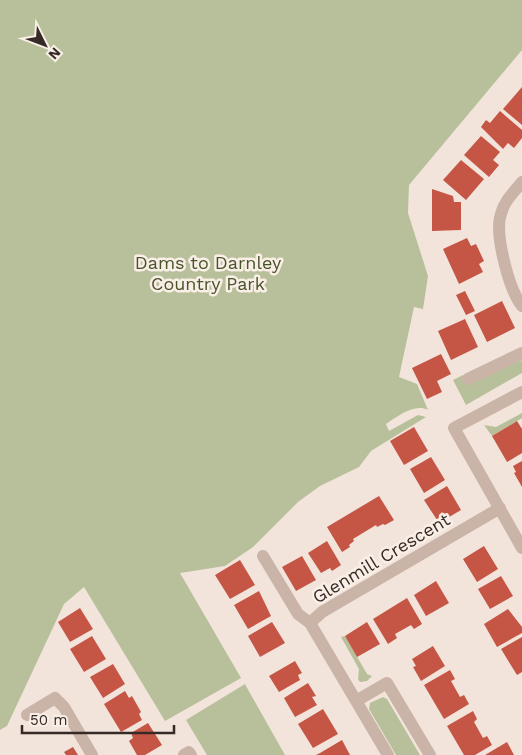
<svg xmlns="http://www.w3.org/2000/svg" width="522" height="755" font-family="'Work Sans',sans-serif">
<rect width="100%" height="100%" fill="#f2e4db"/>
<path fill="#b8c09b" d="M0 0H522V50L409 185 408 213 428 276 423 309 414 307 399 377 417 384 428 410C414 403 397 417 386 424L389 431 418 415 426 417 371 451 359 467 320 486 298 502 253 547 225 566 180 573 241 678 165 721 84 587 64 604 7 726 0 730Z
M522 360V373L466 405 453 380 463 375 464 383Z
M522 413V418L492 436 484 425 496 427Z
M440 522 443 526 414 543 410 535 415 537Z
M345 636 367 674 372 676 367 681 360 682 358 679 359 669 341 637Z
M245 684 246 686 285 755H207L186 720Z
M383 697 387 699 420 755H396L369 709 370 703Z"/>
<path fill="#c55545" d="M522 87V125L503 109Z
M500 111 522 130V138L514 148 508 143 503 149 481 127 486 120 490 123Z
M481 136 500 152 493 160 499 165 489 177 464 155Z
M461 160 484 179 466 200 443 180Z
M432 189 453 196 454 202H461V230L432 231Z
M467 238 471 246 476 244 484 261 479 264 483 272 459 284 443 249Z
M465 291 475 311 466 315 456 295Z
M502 301 515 328 487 342 474 315Z
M465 319 478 347 451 360 438 331Z
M441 354 451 374 437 381 442 392 427 399 412 368Z
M517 421 522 429V453L507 462 492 436Z
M414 427 428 451 404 465 390 441Z
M431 457 445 480 424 493 410 469Z
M522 461V487L514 473 516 472 513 466Z
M447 486 461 510 439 523 424 500Z
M379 496 394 520 385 525 383 524 377 527 376 525 353 539 354 541 349 545 350 547 342 552 327 527Z
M327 541 341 565 332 571 330 568 321 573 308 553Z
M484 546 498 569 477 582 463 559Z
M302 556 316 580 296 591 282 567Z
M240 560 255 585 230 599 215 575Z
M501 576 513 596 490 609 478 589Z
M436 581 449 603 426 616 414 595Z
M259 591 271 616 248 629 234 605Z
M407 598 422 624 414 629 411 625 395 634 397 638 388 644 373 619Z
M80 608 93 629 70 642 58 622Z
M508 609 522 627V633L497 647 484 624Z
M272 622 285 643 260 657 248 636Z
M367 622 380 644 357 657 345 636Z
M92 636 106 659 84 672 70 649Z
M522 637V672L517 675 501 649Z
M433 646 445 666 421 681 413 667 416 666 412 659Z
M295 661 302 673 298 675 300 680 279 692 269 676Z
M113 664 125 684 103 698 90 677Z
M450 670 455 679 451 681 460 697 464 695 469 704 444 719 424 685Z
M308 683 316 696 312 697 317 705 295 717 284 698Z
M125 691 129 698 132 696 141 712 139 714 142 720 121 732 104 704Z
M323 709 338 734 313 748 298 724Z
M473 711 477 719 474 722 483 738 487 736 492 745 475 755H464L447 726Z
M148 723 162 745 145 755H137L129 741 133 738 131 733Z
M342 740 350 755H316L320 753Z
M507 742 514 755H485Z
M73 747 78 755H66L64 752Z"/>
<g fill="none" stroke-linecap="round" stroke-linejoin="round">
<path stroke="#cab3a7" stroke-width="12" d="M522 182C514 192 504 201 501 214 494 233 509 290 522 306
M468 379 522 353
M522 392 454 428 522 548
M263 556 298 614 310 623
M356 701 387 683 430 755
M27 715 55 698 64 707 92 755
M184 755 189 752 191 755
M388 755 310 623 322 612 500 508"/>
</g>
<g text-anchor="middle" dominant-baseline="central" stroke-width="5" stroke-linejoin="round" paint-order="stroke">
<g font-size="18" fill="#4a542b" stroke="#f9efe7">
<text x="208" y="262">Dams to Darnley<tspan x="208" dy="21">Country Park</tspan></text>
</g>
<g font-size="18" fill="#362a27" stroke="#f9efe7">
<text transform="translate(381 558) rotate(-31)">Glenmill Crescent</text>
</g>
</g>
<g transform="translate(45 45) rotate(132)" stroke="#f9efe7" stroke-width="4" paint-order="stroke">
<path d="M0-4L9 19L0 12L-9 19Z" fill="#362a27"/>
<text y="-8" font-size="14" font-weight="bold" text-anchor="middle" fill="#362a27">N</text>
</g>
<path d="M22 725v8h152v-8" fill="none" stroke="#362a27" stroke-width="2.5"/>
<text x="30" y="725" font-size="15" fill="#362a27" stroke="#f9efe7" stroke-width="4" paint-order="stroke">50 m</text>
</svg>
